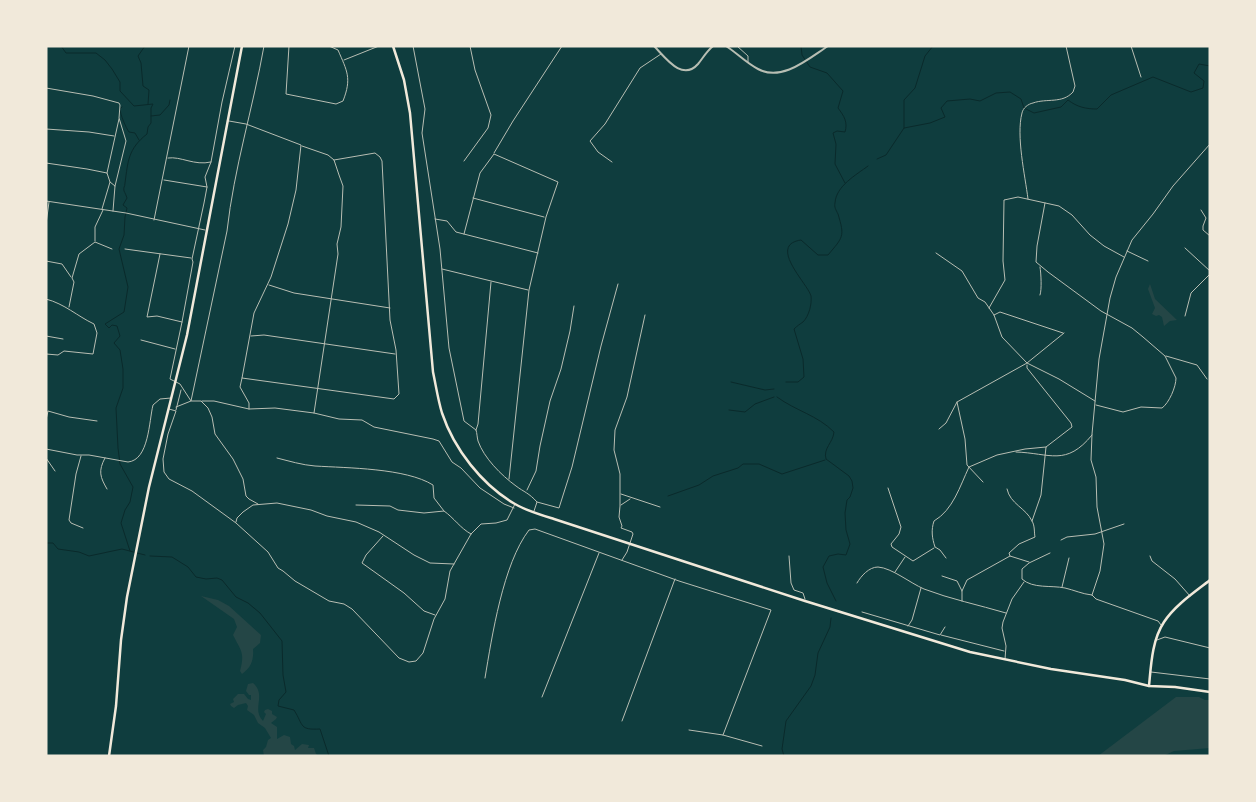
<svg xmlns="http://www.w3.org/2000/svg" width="1256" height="802" font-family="Quicksand,sans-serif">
<rect width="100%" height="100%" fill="#0f3d3e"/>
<path fill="#244646" d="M1150 284 1155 299 1177 320 1170 321 1164 326 1162 317 1159 315 1156 316 1152 314 1155 308 1148 289Z
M201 596 218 600 229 606 261 635 260 643 253 649C254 660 251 668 242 674L240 671C245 652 241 651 233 635L237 627 234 619Z
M253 683C267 695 251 709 263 721L266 714 264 712 265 710 268 709 272 711V714L277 717 276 719 271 723 277 727V739L284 735 290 737 291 744 294 746 295 750 302 744 309 745 308 748H314L316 754 319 756H264L263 750 266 747 268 740 271 738 265 728 258 723 254 715 247 710 248 706 246 703 238 705 234 708 231 706 230 704 234 702 233 699 238 694H244L248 699 251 700V695H249L246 691 248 684Z
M1176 697H1199L1205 700H1210V748L1174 751 1163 756H1098Z"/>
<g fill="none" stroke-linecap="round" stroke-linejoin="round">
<path stroke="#0a2a2b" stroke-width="1" d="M61 46 66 53H96L105 60 112 69 120 82V91L134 106 153 104 151 108V123L148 127 147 134C128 149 128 161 125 183 125 187 123 187 124 191 125 193 126 195 127 198L123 205 127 208 125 217 124 235 119 249 128 287 124 312 105 324 109 328 112 325 117 326 120 336 114 343 120 350 123 369V388L116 408 118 448 120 464 133 487 130 502 125 510 121 523 130 551
M145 46 138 56 141 63 143 86 149 90 148 104
M801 46 802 55 810 67 827 73 843 91 838 108C844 116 848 122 845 132L837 131 833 133 836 144 835 164 845 183
M122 107 120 109C120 114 126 128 129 132L135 133 139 140
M151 116 160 115 169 105 170 100
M904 128V100L915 88 925 56 933 46
M877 159 886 155 904 128 930 123 945 117 941 108 947 101 970 99 980 101 996 93 1010 92 1021 99 1024 108 1034 113 1061 107 1068 100C1077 107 1086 109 1097 109L1111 95 1153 77 1191 92 1203 88 1204 81 1194 73 1199 64 1210 66
M731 382 765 390 774 389
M786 382H798L804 377 803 359 794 329C797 326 800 324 803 322 809 316 812 304 811 296 808 284 767 245 801 240L818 255H828C843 237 845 237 838 214 836 210 834 207 835 203 836 186 856 175 868 166
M777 397C796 411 817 415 834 432 833 443 823 448 826 459L849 476 852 481 853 488 850 497 847 500 845 513 846 530 850 544 846 555 838 554 829 556 823 567 827 583 836 601
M729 410 745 412 755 404 774 397
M668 496 699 485 713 476 738 468 743 464H759L782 474 825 460
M46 543H53L58 549 79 552 89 556 122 549 145 555
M150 556 172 557 188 567 196 577 206 579 217 578 222 580 236 597 248 603 260 613 282 641 283 675 286 692 279 700 278 706 294 710C304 726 299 730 320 729L329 756
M784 756 782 749 786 721 811 686 815 675 818 653 830 627 831 618"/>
<path stroke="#b8beb3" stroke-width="1" d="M235 46 222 102 211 162 205 177 207 187 204 203 192 259 193 262 182 322 170 379 180 384 191 401H201L208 408 212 417 215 434 233 459 243 479 246 496 249 499 258 504
M289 46 286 94 336 104 343 101C352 78 347 71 338 50L329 46
M413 46 425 109 422 133 440 249 449 348 464 421 476 430C477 433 477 437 478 441 484 458 501 475 516 486 524 492 529 493 537 502L534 511
M737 46 748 56V62
M1131 46 1141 77
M344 60 379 46
M46 88 93 96 119 103 120 105 119 118 126 141 115 186
M229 121 246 124 301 145 296 190 288 224 271 277 254 313 242 378 394 399 399 394 396 350 390 320 382 161 380 157 375 153 334 160
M46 129 89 132 114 136
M302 146 328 155 334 160 339 175 343 186 341 227 337 244 338 254 314 413
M494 153 513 121 562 46
M168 158C181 156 194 166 211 162
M464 161 488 128 491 115 475 70 470 46
M612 162 598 152 590 141 605 124 640 68 661 54
M46 163 87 169 107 173 110 182 102 209
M107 173 119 119
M164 180 207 187
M110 182 115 186 113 211
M473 198 544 217
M1028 199C1025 175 1016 136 1022 113 1023 108 1028 104 1033 103 1047 98 1062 104 1073 92L1075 86 1066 46
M46 201 126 213 205 230
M1045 203 1037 246 1036 262 1048 272 1101 311 1132 328 1143 337 1165 356 1176 378C1176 387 1169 403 1162 408L1141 407 1123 412 1096 405
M1201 210 1206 218 1203 226V230L1210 236
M435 219 447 221 456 232 538 253
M154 220 189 46
M46 224 49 202
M464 234 480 173 494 154 558 182 546 217 529 290 509 479
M95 241V227L103 210
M1185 248 1210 271
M125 249 191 258
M1127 251 1148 261
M936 253 962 271 978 298 985 302 994 315 1002 337 1027 363 1059 379 1095 401
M160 254 147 317 157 316 182 322
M46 261 62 264 71 277
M442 269 528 290
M269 285 294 293 390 308
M1040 295C1042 290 1041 273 1040 267
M46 299C65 304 77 316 94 324L97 333 93 354 64 351 58 355 46 354
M69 307 74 282 72 278 79 254 95 242 112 249
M989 308 1005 280 1003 261 1004 200 1018 197 1059 206 1072 215 1090 235 1104 246 1124 257
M994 315 1000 312 1063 333
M1185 316 1191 293 1210 274
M46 336 63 339
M251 336 264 335 395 354
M141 340 175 349
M1166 356 1197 365 1207 379
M1027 365V368L1071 423 1072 427 1046 447 1041 495 1032 521
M242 378 240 387 249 403V409
M202 401H214L249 409 275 408 314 413 339 419 362 420 374 427 433 439 439 441 452 462 461 468 480 488 504 504 514 508
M957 402 965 439 967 465 983 482
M176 407 191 401 227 231C234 168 253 108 264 46
M169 409 176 411 168 434 163 459 164 472 169 479 192 491 236 523 268 552 278 568 283 571 295 581 329 601 344 604 352 609 399 658 409 662 416 661 423 653 434 619 445 599 450 571 471 534 481 524 496 523 507 520 515 504
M176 410 181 390
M46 420 48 411 69 417 97 421
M939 429 946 423 957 402 1027 363 1064 333
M476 430 478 424 491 282
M46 449 77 455H89L128 462C149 460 149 421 153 405L160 399 171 398
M1016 452C1050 453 1066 467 1092 435
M81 456 76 474 69 520 71 523 83 528
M46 458 55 471
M105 458C98 471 100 477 107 489
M277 458C289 461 302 465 315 466 347 468 406 468 433 485L434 498 444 511
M888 488 901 527 899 534 891 544 892 547 913 561 934 548
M1007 489C1010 504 1026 508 1032 521 1035 526 1034 532 1035 537L1019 544 1009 553 1010 556
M527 490 536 471 540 446 550 401 561 369 570 331 574 306
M621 494 660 507
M537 502 559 508 572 467 601 346 618 284
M356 505 390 506 398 510 424 513 444 511C454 518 460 528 471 534
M621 505 630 499
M236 522 237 518 243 512 253 505 277 503 311 510 327 516 356 522 379 532 414 555 430 563 454 564
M383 536 366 555 362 563 404 593 424 611 435 615
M1061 540 1067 537 1095 534 1124 524
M1050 553 1029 563 1022 569V579C1033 589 1051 585 1065 588 1074 590 1082 594 1092 595L1096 599 1158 621 1161 625
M789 556 791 583 794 590 803 593 805 599
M1150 556 1152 561 1175 579 1190 596
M946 558 940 550 935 547C932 538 931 530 934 521 953 510 960 486 969 467L997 455 1025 449 1046 447
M622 560 627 552 633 534 632 532 621 528 622 526 619 517 620 506V474L614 450 615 430 627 397 645 315
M895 572 905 557
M942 576 957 581 962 591V601
M857 583C861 576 869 567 878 567 892 568 910 583 924 589 950 599 979 605 1006 613
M1062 587 1069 558
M962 591 967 580 1010 556 1029 562
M1092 595 1100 571 1104 544 1097 507 1096 477 1091 460 1092 434 1099 359 1110 298 1116 277 1132 240 1153 214 1173 186 1210 144
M862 612 940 635 945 627
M908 626 912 620 921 588
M941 635 1004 651
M1157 640 1165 637 1210 648
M1005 659 1006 646 1002 628 1003 622 1012 599 1024 582
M1151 672 1210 679
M485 678C492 636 503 564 529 530L535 529 679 581 771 610 723 735
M542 697 599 553
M622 721 675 579
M689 730 723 735 762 746"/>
<path stroke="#b8beb3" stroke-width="2" d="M654 46C665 57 682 82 698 64 703 58 706 52 713 46
M726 46C737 53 746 63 758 69 782 82 808 59 828 46"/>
<path stroke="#f1e9da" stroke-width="2.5" d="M1149 686C1151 665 1152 640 1164 622 1175 605 1195 592 1210 580
M109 756 116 706 121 640 127 597 149 487 187 335 242 46"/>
<path stroke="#f1e9da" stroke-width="2.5" d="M393 46 404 80 410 113 433 372C436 386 438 400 442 413 454 449 482 485 515 504 527 511 541 515 554 519L805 601 970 652 1051 669 1125 680 1149 686 1175 687 1210 692"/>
</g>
<rect width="1256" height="802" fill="none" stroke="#f1e9da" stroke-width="95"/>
</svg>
